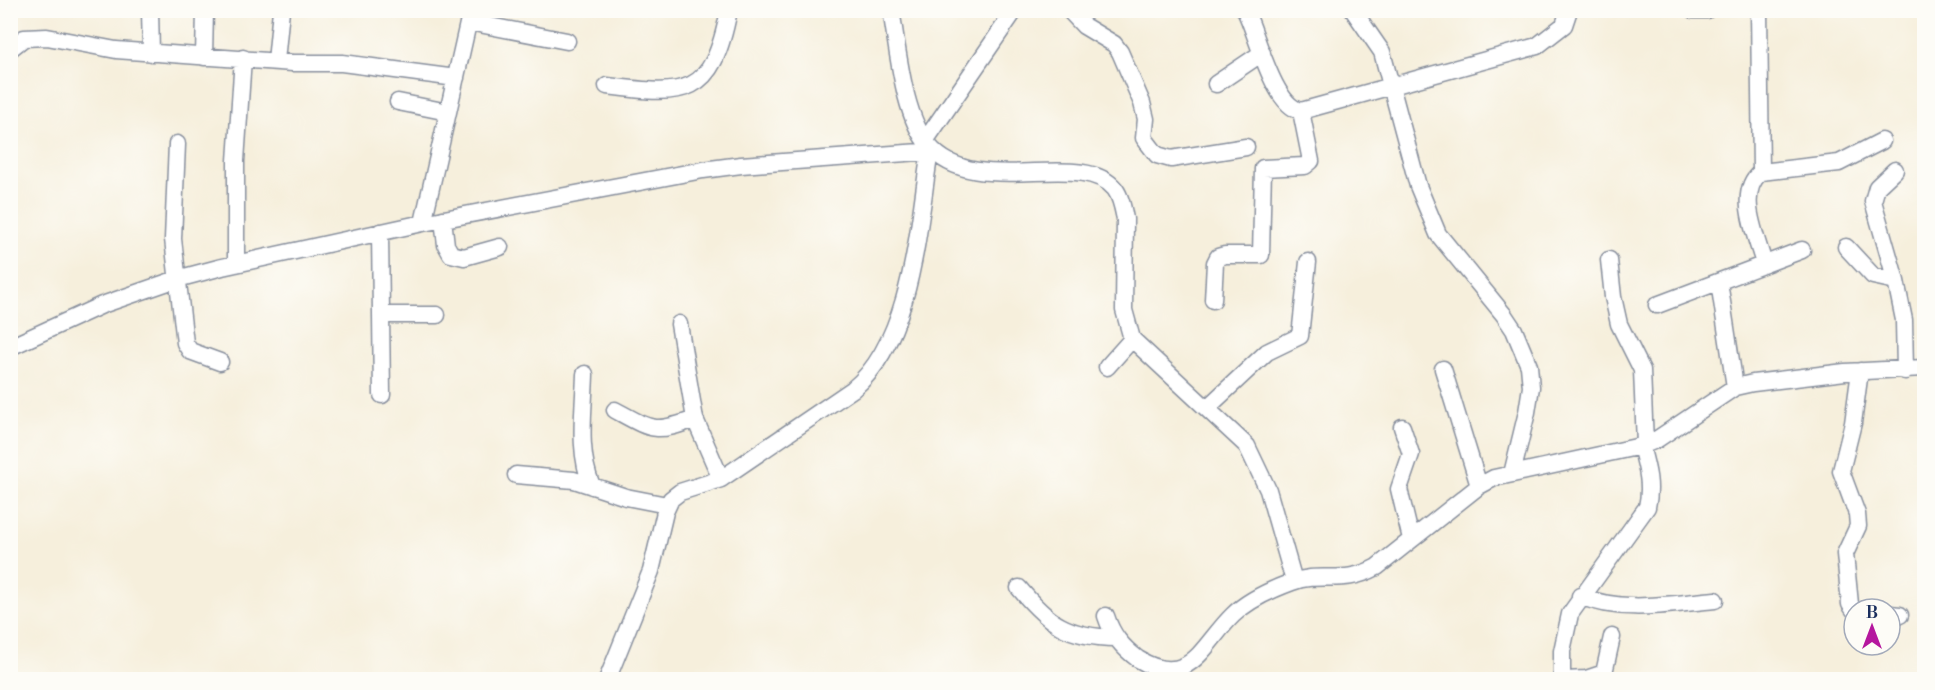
<svg xmlns="http://www.w3.org/2000/svg" width="1935" height="690" font-family="'Libre Bodoni',serif">
<rect width="100%" height="100%" fill="#fdfcf7"/>
<filter id="ink" filterUnits="userSpaceOnUse"><feTurbulence type="fractalNoise" baseFrequency=".0167" numOctaves="2"/><feDisplacementMap in="SourceGraphic" scale="12" xChannelSelector="R" yChannelSelector="G"/><feConvolveMatrix kernelMatrix="1 2 1 2 8 2 1 2 1" color-interpolation-filters="sRGB"/></filter>
<filter id="wash" filterUnits="userSpaceOnUse"><feTurbulence type="fractalNoise" baseFrequency=".008" numOctaves="4" result="noise"/><feDisplacementMap in="SourceGraphic" scale="24" xChannelSelector="R" yChannelSelector="G"/><feGaussianBlur stdDeviation="1.35" result="paint"/><feColorMatrix in="noise" values="0 0 0 0 0 0 0 0 0 0 0 0 0 0 0 0 0 1.4 0 .05"/><feComposite in="paint" operator="in"/></filter>
<g filter="url(#wash)">
<rect width="100%" height="100%" fill="#f6efdc"/>
</g>
<g filter="url(#ink)">
<g fill="none" stroke-linecap="round" stroke-linejoin="round">
<defs>
<path id="minor" d="M150 10 151 53
M891 10C898 49 903 116 929 146 975 201 1081 147 1115 189 1121 197 1123 209 1125 219L1124 310 1132 339 1247 446 1268 490 1294 581
M1069 10 1084 26 1114 44 1120 52 1142 103 1146 119 1144 138 1157 155 1171 159 1246 147
M1245 10C1257 33 1273 106 1301 111L1537 46 1564 25 1569 10
M1353 10 1382 52 1418 186 1438 234 1504 315 1514 330 1529 366 1531 387 1527 412 1512 474
M1693 10H1707
M1759 10 1761 172
M469 22 567 41
M10 49 24 38 47 37 116 50 293 63H342L456 78
M204 57 205 10
M276 61 281 10
M1216 84 1262 53
M607 86C686 96 712 98 729 10
M398 102 448 112
M925 141 1015 10
M177 144 173 239 185 343 190 351 220 362
M1895 170 1877 187 1873 201 1896 281 1904 320 1905 371
M443 219 446 245 451 254 464 257 500 247
M423 223 471 10
M380 232 382 395
M1846 247 1873 276 1896 281
M1609 260 1613 297 1619 324 1642 370 1645 444
M236 264V161L243 58
M1764 264C1757 237 1735 193 1761 172L1839 163 1882 141
M1719 282 1735 387
M1213 300 1215 263 1218 257 1225 255H1261L1263 168 1305 166 1311 161 1301 111
M1657 305 1802 250
M381 315H437
M679 324 695 419 721 479
M10 347 102 305 177 279 222 267 423 223 703 170 741 165 934 151
M1107 367 1132 339
M1443 369 1479 486
M585 374C584 411 577 451 592 486
M1207 408 1267 352 1300 336 1308 262
M615 410C652 430 654 434 695 419
M1402 427 1411 454 1399 489 1411 539
M516 475 574 480 626 497 667 505
M1019 588C1049 624 1067 637 1116 638
M1580 596C1624 614 1669 604 1715 600
M1854 610 1850 604 1845 554 1858 526 1857 514 1841 471 1853 423 1860 371
M1890 614 1900 615
M1106 616C1112 635 1122 647 1138 659 1190 690 1202 645 1233 615 1247 601 1273 589 1292 582 1322 571 1342 586 1377 567L1479 486 1494 478 1641 446 1656 440 1735 387 1753 383 1845 372 1924 368
M607 680 651 571 665 512 671 499 680 492 721 479 853 389C913 339 918 224 930 151
M1562 680V651L1570 614 1647 507C1652 485 1647 468 1641 446
M1565 680 1586 679 1604 673 1612 637"/>
</defs>
<use href="#minor" stroke="#888f9d" stroke-width="19"/>
<use href="#minor" stroke="#fff" stroke-width="16"/>
</g>
</g>
<rect width="1935" height="690" fill="none" stroke="#fdfcf7" stroke-width="36"/>
<g transform="translate(1872 627)"><circle r="28" fill="#fdfcf7" stroke="#a3aaba" stroke-width="1.5"/>
<path d="M0-4.5L10 22L0 15L-10 22Z" fill="#b5179e"/>
<text y="-9" font-size="16" font-weight="bold" text-anchor="middle" fill="#1b2f5e">B</text>
</g>
</svg>
